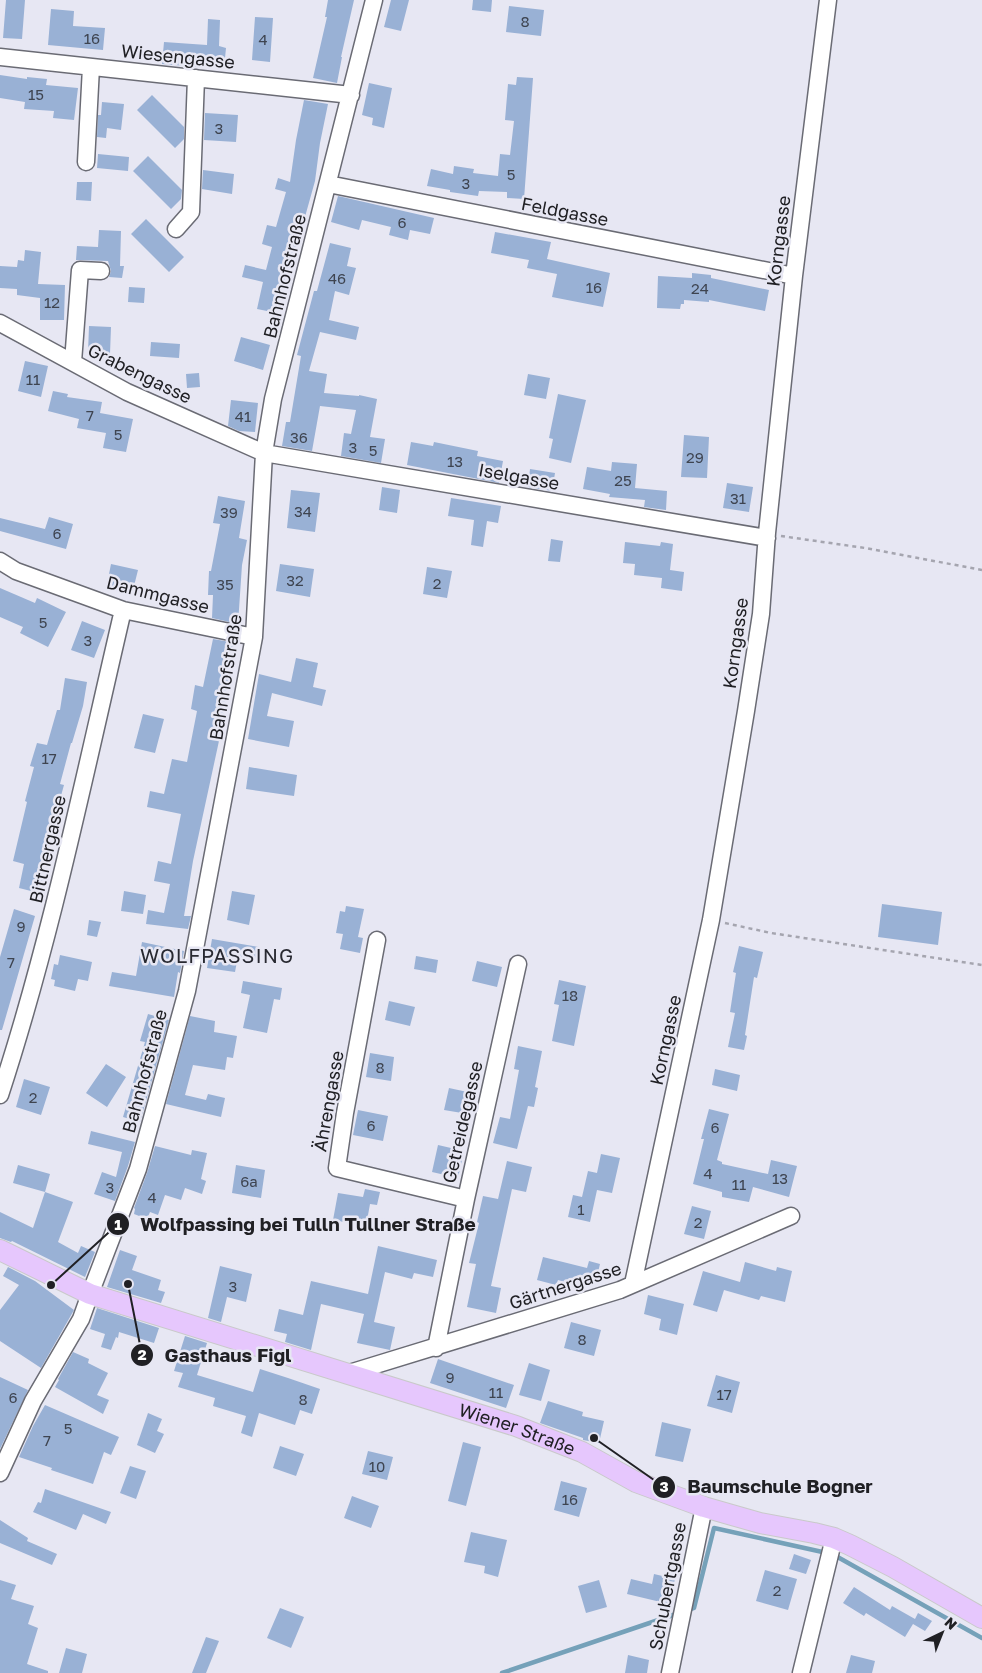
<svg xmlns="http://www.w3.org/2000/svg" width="982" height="1673" font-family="'Golos Text',sans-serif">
<rect width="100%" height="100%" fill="#e7e7f3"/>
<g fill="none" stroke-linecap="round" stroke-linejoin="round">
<path stroke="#75a1b9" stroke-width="4.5" d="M834 1555 982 1638
M686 1611 694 1608 714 1528 827 1553
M502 1673 679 1613"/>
</g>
<path fill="#99b1d5" d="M6 0H25L22 39 3 38Z
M328 0H354L341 57H342L337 83 313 78 327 17H325Z
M391 0H409L401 31 384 27Z
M473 0H492L491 12 472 10Z
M509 6 544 10 541 36 506 32Z
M51 9 74 11 73 26 105 28 103 50 48 45Z
M255 17 273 18 270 62 252 60Z
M208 19 220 20 219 46 226 48 224 68 199 65V67L162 64 164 42 207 45Z
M0 75 27 79V77L47 79 46 85 78 88 74 120 53 118 54 111 24 109 25 102 0 98Z
M517 77 533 78 524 199 507 198V192L479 191 478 196 450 192V190L427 186 431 169 453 174 454 166 474 169 473 173 498 176 500 154 510 155 514 121 505 120 508 84 516 85Z
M369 83 392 88 384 128 372 125 373 118 362 115Z
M152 95 184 127V139L175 148 137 110Z
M304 100 328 104 320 143 315 181 291 267 288 266 277 313 257 309 263 282 242 277 245 265 266 270 272 247 262 244 267 225 276 227 286 192 275 189 278 178 290 182 296 140Z
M102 102 124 104 121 130 107 128 106 138 97 137 98 115H101Z
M205 113 238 115 236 142 204 140Z
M98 154 129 157 128 171 97 168Z
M148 156 182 190 181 199 171 209 133 171Z
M203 170 234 174 232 194 202 189Z
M77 182H92L91 201 76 200Z
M338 196 434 218 430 234 410 230 408 240 389 235 391 227 362 220 359 230 331 222Z
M146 219 184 257 169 272 131 234Z
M99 230 121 231 120 266H124L122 278 109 277 111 271 108 261 76 260 77 246 98 247Z
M495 232 551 242 547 259 610 273 603 307 552 297 557 274 527 268 529 260 491 253Z
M330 243 351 248 347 266 356 268 349 295 335 291 329 320 359 327 356 340 320 332 309 371 327 374 324 393 359 396V395L377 399 370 437 385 439 381 463 341 456 344 433 351 434 356 410 320 406 312 451 282 446 286 422H290L301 356 297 355 314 291H317Z
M25 250 41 252 38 284 65 285 64 320H40V298L17 295V289L0 288V266L17 267 18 260 24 261Z
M692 273 711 275V278L769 290 765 311 709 300V302L684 300V304H681L680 309 657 308 658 276 692 278Z
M129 287 145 288 144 303 128 302Z
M89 326 111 327 110 354 88 353Z
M241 337 270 345 263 370 234 361Z
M151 342 180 344 179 358 150 356Z
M25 361 48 366 41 397 18 391Z
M199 373 200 387 187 388 186 374Z
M528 374 550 378 546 399 524 395Z
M53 391 68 394 67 397 102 402 100 413 133 419 126 452 103 448 106 433 77 428 79 419 48 411Z
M558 394 586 400 571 463 549 458 553 439 549 438Z
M231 400 258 403 255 432 239 431 228 426Z
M684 435 709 437 707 478 681 477Z
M411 442 433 446 434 442 478 451 477 456 503 461 499 483 407 465Z
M612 462 637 464 635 488 667 491 666 510 644 507 645 500 609 497 610 494 583 489 587 467 611 471Z
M530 469 555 473 552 491 528 487Z
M727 483 753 487 749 512 723 508Z
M382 487 400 490 397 513 379 510Z
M291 490 320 493 315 532 287 528Z
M218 496 245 501 239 538 247 540 242 565 238 624 212 618 213 595H208L209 571H211L220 524 213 523Z
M451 498 501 506 498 523 487 521 483 547 471 545 474 520 448 516Z
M49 517 73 524 66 549 0 531V518L45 529Z
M551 539 563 541 560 562 548 561Z
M625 542 660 546 661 542 673 544 670 570 684 572 682 591 661 588 662 578 634 575 635 564 623 563Z
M111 564 138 570 132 594 106 589Z
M280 564 314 569 310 597 276 591Z
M427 567 452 571 447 598 423 594Z
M0 588 35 603 37 598 66 612 48 647 20 633 23 627 0 617Z
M82 621 105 630 94 658 71 650Z
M213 639 236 643 226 691 227 692 222 727 193 861 184 916H191L188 929 146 924 148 910 164 913 170 884 154 881 158 861 171 864 181 814 147 807 150 791 164 794 172 759 187 762 197 711 191 709 195 685 203 687Z
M296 658 318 663 313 687 326 690 322 706 272 693 267 716 294 721 289 747 248 739 259 674 291 682Z
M65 678 87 682 83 706 72 743H71L60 784 64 785 46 849 50 850 39 893 19 888 24 864 13 861 27 802 25 801 34 767 30 766 37 743 47 745 57 710H60Z
M143 714 164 719 155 753 134 748Z
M249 767 297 775 294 796 246 789Z
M124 891 146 895 143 914 121 911Z
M232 891 255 895 249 925 227 920Z
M882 904 942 912 938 945 878 937Z
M346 906 364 909 358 937 363 938 360 953 340 949 343 934 336 933 340 911 345 912Z
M14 909 35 916 2 1030H0V957Z
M89 920 101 922 97 937 87 935Z
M212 939 259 947 256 959 238 956 235 972 207 968Z
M142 942 184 951 180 973 178 972 174 997 109 986 112 972 136 976Z
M739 946 763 952 757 978 754 977 745 1035 747 1036 744 1050 728 1047 735 1013 730 1012 736 973 733 972Z
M60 955 92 962 88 981 78 979 75 991 54 986 55 980 51 979 54 964 58 965Z
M416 956 438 960 436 973 414 969Z
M477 961 502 967 497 987 472 981Z
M559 980 586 986 574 1046 552 1041 559 1005 554 1004Z
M243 981 282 988 280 1000 274 999 267 1033 243 1028 250 995 241 993Z
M389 1001 415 1007 410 1026 385 1020Z
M148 1014 169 1020 140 1122 123 1117 145 1042 140 1041Z
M190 1016 215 1021 214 1032 237 1036 233 1058 227 1057 225 1070 193 1065 185 1095 206 1100 208 1094 225 1098 221 1117 166 1104Z
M518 1046 542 1051 535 1087 538 1088 534 1107 528 1106 517 1149 493 1143 500 1117 510 1119 519 1070 514 1069Z
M370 1053 394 1057 391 1081 366 1077Z
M106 1064 126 1077 107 1107 86 1093Z
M715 1069 740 1075 737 1091 712 1085Z
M24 1079 50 1087 41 1115 16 1107Z
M449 1088 472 1093 468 1114 444 1110Z
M709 1109 729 1114 717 1160 722 1162V1164L768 1174 771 1160 797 1166 789 1197 753 1187 749 1202 722 1197V1192L693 1184 704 1139H701Z
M358 1110 388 1116 383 1141 353 1135Z
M91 1131 135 1142 128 1166 115 1201 94 1194 102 1172 116 1177 122 1152 88 1144Z
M438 1145 464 1151 458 1178 432 1172Z
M155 1146 191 1155 192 1150 207 1153 201 1179 206 1181 202 1194 185 1188 181 1200 165 1195 158 1215 150 1212 147 1219 134 1214 135 1209 134 1208 147 1173Z
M601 1154 620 1158 612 1193 597 1190 590 1222 568 1217 573 1195 582 1197 588 1171 597 1173Z
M507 1161 532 1167 526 1192 512 1189 491 1286 501 1288 496 1313 467 1307 476 1264 469 1263 479 1223 477 1222 483 1196 498 1199Z
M18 1165 50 1174 45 1192 13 1183Z
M236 1165 265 1170 261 1198 232 1193Z
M365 1189 380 1192 377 1205 370 1204 366 1226 333 1220 338 1193 363 1197Z
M45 1192 73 1202 58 1242 78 1253 81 1246 95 1252 85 1277 12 1241 11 1242 0 1238V1212L33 1228Z
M692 1206 711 1211 704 1239 684 1234Z
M378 1246 437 1260 433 1277 414 1273 412 1279 385 1272 374 1322 395 1327 390 1350 357 1343 364 1314 321 1304 311 1350 285 1342 287 1334 274 1331 279 1309 303 1315 311 1281 368 1294Z
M120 1250 137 1256 132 1270 161 1280 158 1290 165 1292 161 1303 107 1287Z
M543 1257 587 1268 589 1261 600 1264 595 1285 569 1278 568 1283 558 1280 556 1285 537 1280Z
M745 1262 776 1271 777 1267 792 1271 785 1302 761 1296 759 1300 724 1290 717 1312 693 1305 703 1271 740 1282Z
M220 1266 252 1274 246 1302 227 1297 221 1322 208 1318Z
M8 1267 35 1281 74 1310 41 1368 0 1341V1310L19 1285 3 1276Z
M648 1295 684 1304 677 1335 659 1330 661 1319 644 1314Z
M97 1308 159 1328 154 1343 119 1332 118 1338 116 1337 111 1350 101 1347 105 1334 90 1329Z
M571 1322 601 1330 594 1356 564 1348Z
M185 1336 207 1343 197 1375 253 1392 260 1369 288 1378 320 1389 312 1414 300 1410 295 1425 259 1413 252 1437 241 1433 246 1416 213 1406 215 1398 178 1387 183 1373 174 1371Z
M73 1352 89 1359 88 1363 108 1373 97 1395 109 1400 103 1414 55 1387 59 1380 58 1379Z
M438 1359 514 1385 506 1408 430 1383Z
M529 1363 550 1370 541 1401 519 1395Z
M716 1375 740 1382 732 1413 707 1406Z
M0 1377 28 1390 0 1449Z
M548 1401 583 1412 582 1416 604 1421 599 1443 583 1440V1438L540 1423Z
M45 1405 119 1437 111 1455 104 1452 93 1484 51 1470 52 1468 19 1457 33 1426Z
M148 1413 162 1419 157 1431 164 1434 155 1453 137 1445Z
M662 1422 691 1429 683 1462 655 1456Z
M463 1442 481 1447 466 1506 448 1501Z
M280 1446 304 1454 296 1476 273 1468Z
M368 1451 393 1457 387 1480 362 1474Z
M130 1466 146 1471 136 1499 120 1493Z
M561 1481 587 1488 579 1517 554 1510Z
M45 1489 111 1512 106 1524 83 1514 76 1530 33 1512 38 1502 41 1503Z
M352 1496 379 1506 371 1528 344 1518Z
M0 1520 28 1538 27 1541 57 1554 52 1565 0 1543Z
M471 1532 507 1540 498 1577 484 1573 485 1566 464 1562Z
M794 1554 811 1560 806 1574 789 1569Z
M765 1570 797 1579 788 1610 756 1601Z
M654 1574 675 1579 669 1604 627 1594 631 1579 652 1584Z
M0 1580 16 1585 11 1599 34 1606 28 1624 38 1628 27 1664 48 1671V1673H0Z
M599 1580 607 1607 586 1613 578 1586Z
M854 1587 890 1610 892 1606 915 1619 918 1613 932 1621 925 1631 913 1624 905 1637 866 1613 864 1616 843 1603Z
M280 1608 304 1617 291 1648 267 1638Z
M206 1637 219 1641 206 1673H192Z
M66 1648 87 1654 82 1673H59Z
M628 1655 649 1660 647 1673H625Z
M851 1655 875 1661 872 1673H846Z"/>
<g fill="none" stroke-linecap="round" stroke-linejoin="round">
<defs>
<path id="minor" d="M0 57 351 95
M86 162 91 67
M328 184 794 276
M176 229 191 212 196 78
M0 323 127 392 264 453 767 538
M73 362 80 270 101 271
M0 561 16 571 123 610 254 637
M377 940 345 1113 337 1168 466 1199
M0 1095C52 936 85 772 123 610
M633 1284 711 920 746 711 761 614 767 533 794 276 828 0
M436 1348 466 1199 518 964
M346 1374 620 1290 791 1216
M0 1473 33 1401 81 1319 90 1294 138 1169 187 991 254 637 264 453 273 399 374 0
M670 1673 704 1507
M801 1673 834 1538"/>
<g id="major">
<path id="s1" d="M0 1250 90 1294 516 1426 582 1452 636 1482 704 1507 760 1523 814 1533 834 1538 850 1545 893 1567 982 1618"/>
</g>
</defs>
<use href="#minor" stroke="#6a6b74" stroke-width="19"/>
<use href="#major" stroke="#c9c9ca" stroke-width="22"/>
<path stroke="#a5a5af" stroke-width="2.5" stroke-dasharray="4 4" stroke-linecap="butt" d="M781 536 865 548 982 570
M725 923 771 933 982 965"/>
<use href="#minor" stroke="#fff" stroke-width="16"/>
<use href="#major" stroke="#e6c7fd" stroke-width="20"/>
</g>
<g text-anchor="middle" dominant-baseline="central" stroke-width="5" stroke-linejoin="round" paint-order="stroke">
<g font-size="15" fill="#3e4450">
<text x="525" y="21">8</text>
<text x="92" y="38">16</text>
<text x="263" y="39">4</text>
<text x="36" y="94">15</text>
<text x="219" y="128">3</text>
<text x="511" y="174">5</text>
<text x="466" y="183">3</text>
<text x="402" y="222">6</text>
<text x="337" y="278">46</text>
<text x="594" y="287">16</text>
<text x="700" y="288">24</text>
<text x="52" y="302">12</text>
<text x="33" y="379">11</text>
<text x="90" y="415">7</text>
<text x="243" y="416">41</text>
<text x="118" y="434">5</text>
<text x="299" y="437">36</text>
<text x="353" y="447">3</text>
<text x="373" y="450">5</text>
<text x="695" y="457">29</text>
<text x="455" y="461">13</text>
<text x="623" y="480">25</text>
<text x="738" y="498">31</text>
<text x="303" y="511">34</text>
<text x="229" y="512">39</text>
<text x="57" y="533">6</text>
<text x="295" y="580">32</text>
<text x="437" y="583">2</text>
<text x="225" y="584">35</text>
<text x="43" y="622">5</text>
<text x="88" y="640">3</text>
<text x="49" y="758">17</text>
<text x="21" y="926">9</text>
<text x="11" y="962">7</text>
<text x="570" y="995">18</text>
<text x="380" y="1067">8</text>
<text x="33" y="1097">2</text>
<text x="371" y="1125">6</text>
<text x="715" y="1127">6</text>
<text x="708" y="1173">4</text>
<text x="780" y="1178">13</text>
<text x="249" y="1181">6a</text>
<text x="739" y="1184">11</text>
<text x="110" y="1187">3</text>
<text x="152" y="1197">4</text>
<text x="581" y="1209">1</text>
<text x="698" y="1222">2</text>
<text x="233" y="1286">3</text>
<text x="582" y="1339">8</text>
<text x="450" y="1377">9</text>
<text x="496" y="1392">11</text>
<text x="724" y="1394">17</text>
<text x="13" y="1397">6</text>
<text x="303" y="1399">8</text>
<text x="68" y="1428">5</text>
<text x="47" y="1440">7</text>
<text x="377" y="1466">10</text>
<text x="570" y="1499">16</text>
<text x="777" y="1590">2</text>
</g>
<g font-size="18" fill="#202024" stroke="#e7e7f3">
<text transform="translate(178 56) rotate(6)">Wiesengasse</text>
<text transform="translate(565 211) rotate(11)">Feldgasse</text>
<text transform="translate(778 241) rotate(-83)">Korngasse</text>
<text transform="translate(284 276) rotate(-76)">Bahnhofstraße</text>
<text transform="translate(140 373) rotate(26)">Grabengasse</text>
<text transform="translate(519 476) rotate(10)">Iselgasse</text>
<text transform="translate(158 594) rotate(14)">Dammgasse</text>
<text transform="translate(735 643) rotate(-82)">Korngasse</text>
<text transform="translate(225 677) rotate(-81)">Bahnhofstraße</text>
<text transform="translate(47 849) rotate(-77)">Bittnergasse</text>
<text transform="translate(665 1040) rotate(-78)">Korngasse</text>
<text transform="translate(144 1071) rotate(-75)">Bahnhofstraße</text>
<text transform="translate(328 1101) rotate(-80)">Ährengasse</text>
<text transform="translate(462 1122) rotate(-77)">Getreidegasse</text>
<text transform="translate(565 1285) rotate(-18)">Gärtnergasse</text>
<text stroke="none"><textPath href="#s1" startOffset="548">Wiener Straße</textPath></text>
<text transform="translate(667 1586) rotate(-79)">Schubertgasse</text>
</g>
<g font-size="20" letter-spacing="1" fill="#282931" stroke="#e7e7f3">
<text x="217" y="955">WOLFPASSING</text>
</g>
</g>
<path fill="none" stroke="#202024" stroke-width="2" d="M51 1285L118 1224M128 1284L142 1355M594 1438L664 1487"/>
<g fill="#202024" stroke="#e7e7f3" stroke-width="2">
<circle cx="51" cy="1285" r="5"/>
<circle cx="128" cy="1284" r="5"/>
<circle cx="594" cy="1438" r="5"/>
<circle cx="118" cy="1224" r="12"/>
<circle cx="142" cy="1355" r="12"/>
<circle cx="664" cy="1487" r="12"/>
</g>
<g font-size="15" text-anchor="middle" font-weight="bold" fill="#fff">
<text x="118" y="1230">1</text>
<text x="142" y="1360">2</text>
<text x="664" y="1492">3</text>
</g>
<g font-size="19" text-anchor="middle" font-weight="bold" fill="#202024" stroke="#e7e7f3" stroke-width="5" stroke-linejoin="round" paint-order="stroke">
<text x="308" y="1231">Wolfpassing bei Tulln Tullner Straße</text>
<text x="228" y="1362">Gasthaus Figl</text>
<text x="780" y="1493">Baumschule Bogner</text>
</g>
<g transform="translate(942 1633) rotate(43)" stroke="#e7e7f3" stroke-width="4" paint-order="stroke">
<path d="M0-4L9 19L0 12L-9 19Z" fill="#202024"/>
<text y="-8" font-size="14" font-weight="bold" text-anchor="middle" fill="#202024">N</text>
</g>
</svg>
